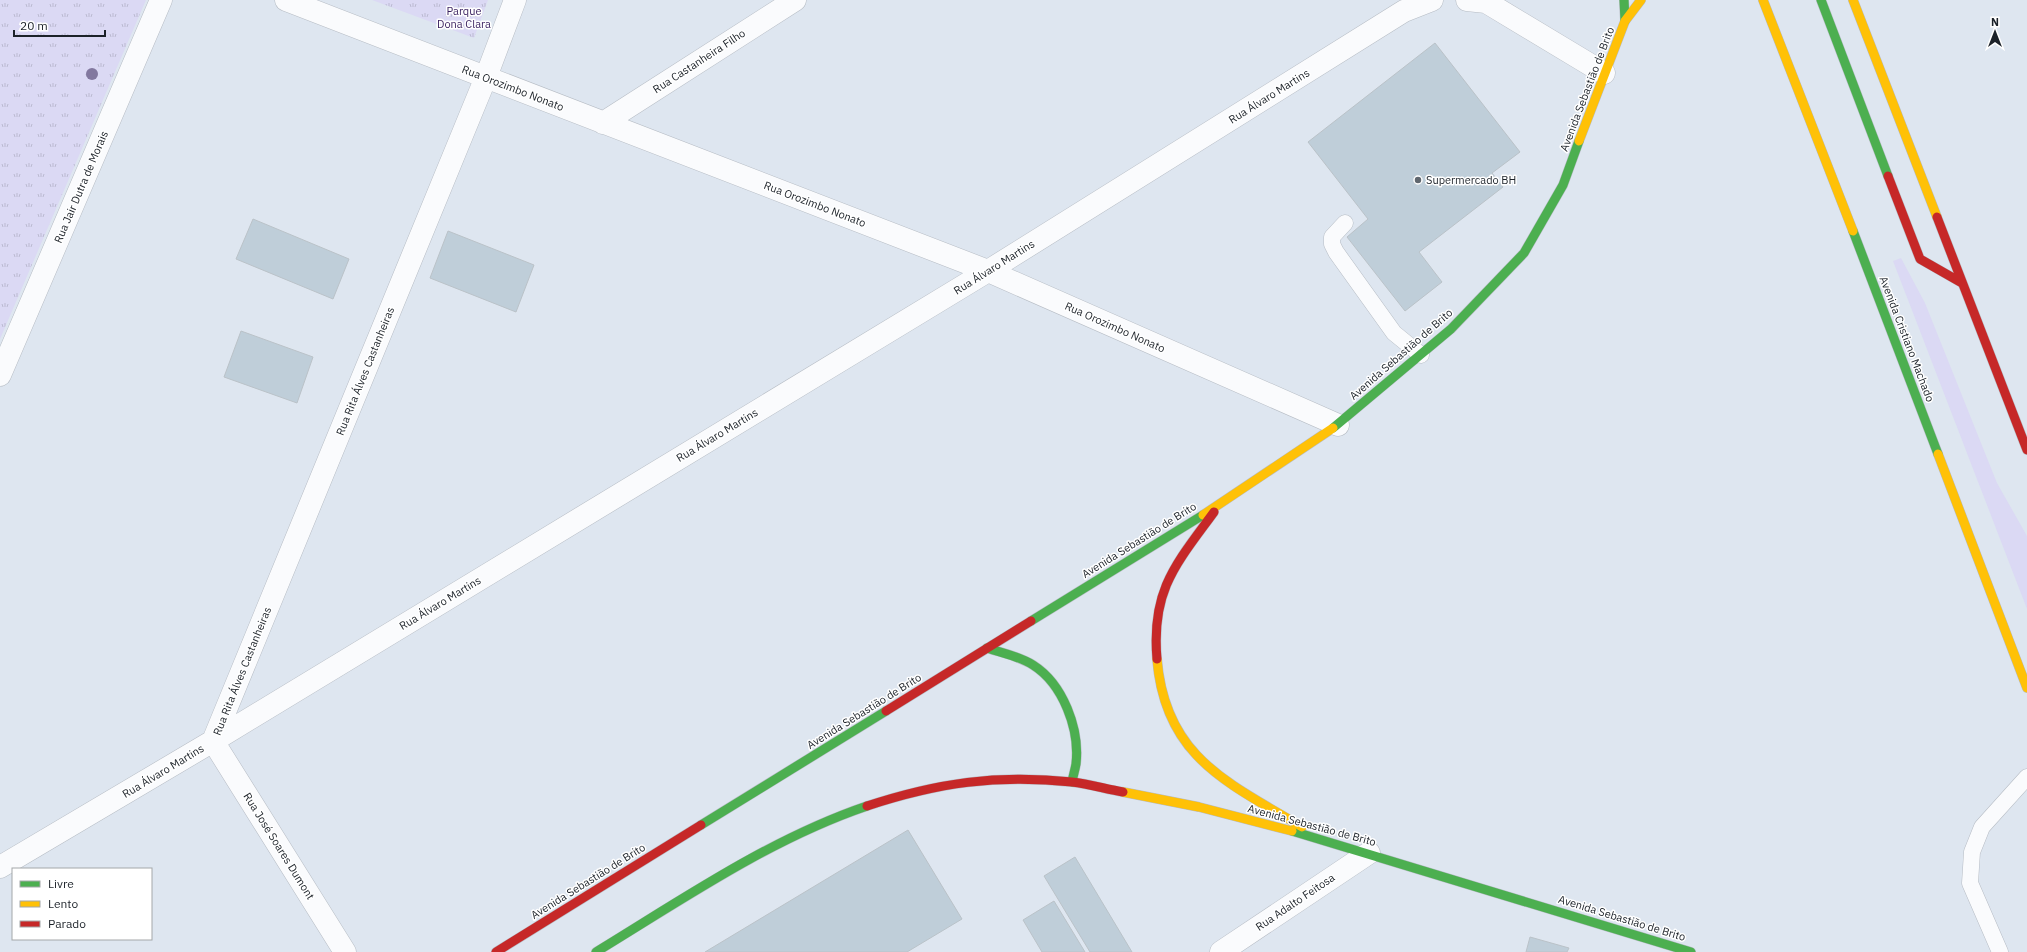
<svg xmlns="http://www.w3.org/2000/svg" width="2027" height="952" font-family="'IBM Plex Sans',sans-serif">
<defs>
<pattern id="park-tufts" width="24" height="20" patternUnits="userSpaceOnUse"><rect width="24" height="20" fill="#dbd9f4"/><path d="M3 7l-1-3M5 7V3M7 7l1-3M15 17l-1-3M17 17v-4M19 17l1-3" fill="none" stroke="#bbbad1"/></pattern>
</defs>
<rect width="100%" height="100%" fill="#dee6f0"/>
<path fill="#dbd9f4" d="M1901 258 1925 303 1997 483 2027 536V609L1893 261Z"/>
<path fill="url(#park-tufts)" d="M0 0H146L0 339Z
M372 0H488L474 38Z"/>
<path fill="#bfced9" stroke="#bac2c8" d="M1435 43 1520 152 1492 173 1503 187 1419 252 1442 282 1405 311 1347 237 1368 219 1308 142Z
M253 219 349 259 333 299 236 259Z
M448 231 534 265 516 312 430 278Z
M241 331 313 357 297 403 224 377Z
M908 830 962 919 907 952H705Z
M1075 857 1132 952H1090L1044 876Z
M1054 901 1085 952H1042L1023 920Z
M1530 937 1569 948 1567 952H1526Z"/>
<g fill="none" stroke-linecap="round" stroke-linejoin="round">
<defs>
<path id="lane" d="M1345 223 1332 237V244L1336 252 1394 333 1421 355
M2000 952 1970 883 1972 852 1982 827 2027 777"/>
<path id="street" d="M286 0 988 271 1338 425
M1467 0 1486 2 1604 73
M603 123 795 0
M0 375 161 0
M0 867 213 741 988 271 1404 11 1432 0
M345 952 213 741 486 77 515 0
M1221 952 1369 853"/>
<path id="fast" d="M1624 0 1625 21
M1821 0 1888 176
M1853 231 1938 454
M1333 428 1451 329 1524 253 1563 185 1579 141
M1031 621 1203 515
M987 648C1002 653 1019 656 1033 665 1063 684 1080 729 1076 764 1075 770 1073 776 1072 782
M701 825 886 711
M1292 831 1691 952
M596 952C683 899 770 839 867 806"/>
<path id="slow" d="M1763 0 1853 231
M1853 0 1937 217
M1579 141 1625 21 1641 0
M1938 454 2027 688
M1203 515 1333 428
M1157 659C1165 757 1227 782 1302 827
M1123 792 1199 807 1292 831"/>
<path id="jam" d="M1888 176 1920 259 1962 283
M1937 217 2027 450
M1157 659C1151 590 1176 564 1214 512
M886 711 1031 621
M867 806C937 783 997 774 1072 782 1089 784 1106 789 1123 792
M496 952 701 825"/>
</defs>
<use href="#lane" stroke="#b6bcc4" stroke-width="17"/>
<use href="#street" stroke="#b6bcc4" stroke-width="23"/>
<use href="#fast" stroke="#b6bcc4" stroke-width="10"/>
<use href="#slow" stroke="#b6bcc4" stroke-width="10"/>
<use href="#jam" stroke="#b6bcc4" stroke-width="10"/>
<use href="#lane" stroke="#fafbfd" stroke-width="16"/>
<use href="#street" stroke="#fafbfd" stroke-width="22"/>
<use href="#fast" stroke="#4caf50" stroke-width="9"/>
<use href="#slow" stroke="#ffc107" stroke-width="9"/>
<use href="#jam" stroke="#c62828" stroke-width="9"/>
</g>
<circle fill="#82789f" cx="92" cy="74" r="6"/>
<circle fill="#60676f" stroke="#fff" stroke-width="1.5" cx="1418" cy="180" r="4"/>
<g text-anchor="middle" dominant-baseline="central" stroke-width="3" stroke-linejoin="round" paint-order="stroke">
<g font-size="11" fill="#371e5d" stroke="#fff">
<text x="464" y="11">Parque<tspan x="464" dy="13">Dona Clara</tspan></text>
</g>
<g font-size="11" fill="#1c2229" stroke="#fff">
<text transform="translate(699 61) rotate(-33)">Rua Castanheira Filho</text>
<text transform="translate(513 88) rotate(21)">Rua Orozimbo Nonato</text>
<text transform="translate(1587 89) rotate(-69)">Avenida Sebastião de Brito</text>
<text transform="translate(1269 96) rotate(-32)">Rua Álvaro Martins</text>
<text transform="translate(81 187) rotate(-67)">Rua Jair Dutra de Morais</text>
<text transform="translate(815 204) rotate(21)">Rua Orozimbo Nonato</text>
<text transform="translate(994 267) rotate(-32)">Rua Álvaro Martins</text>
<text transform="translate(1115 327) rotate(24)">Rua Orozimbo Nonato</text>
<text transform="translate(1907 339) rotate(69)">Avenida Cristiano Machado</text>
<text transform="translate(1401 354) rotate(-41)">Avenida Sebastião de Brito</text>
<text transform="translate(365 371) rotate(-68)">Rua Rita Álves Castanheiras</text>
<text transform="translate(717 435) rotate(-31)">Rua Álvaro Martins</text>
<text transform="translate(1139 540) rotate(-32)">Avenida Sebastião de Brito</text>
<text transform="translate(440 603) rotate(-31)">Rua Álvaro Martins</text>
<text transform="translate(242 671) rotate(-68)">Rua Rita Álves Castanheiras</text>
<text transform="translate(864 711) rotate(-32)">Avenida Sebastião de Brito</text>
<text transform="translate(163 771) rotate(-31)">Rua Álvaro Martins</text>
<text transform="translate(1312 825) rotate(15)">Avenida Sebastião de Brito</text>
<text transform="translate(279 846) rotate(58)">Rua José Soares Dumont</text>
<text transform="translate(588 881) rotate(-32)">Avenida Sebastião de Brito</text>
<text transform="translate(1295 902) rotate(-34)">Rua Adalto Feitosa</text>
<text transform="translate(1622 918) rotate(17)">Avenida Sebastião de Brito</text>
</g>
<g font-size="11" fill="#1c2229" stroke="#fff" text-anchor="start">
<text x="1426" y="180">Supermercado BH</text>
</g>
</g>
<rect x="12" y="868" width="140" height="72" fill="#ffffff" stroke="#a4a7a9"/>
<rect x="20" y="881" width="20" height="6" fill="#4caf50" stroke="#a4a7a9"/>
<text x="48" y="888" font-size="12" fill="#1c2229">Livre</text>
<rect x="20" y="901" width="20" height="6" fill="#ffc107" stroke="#a4a7a9"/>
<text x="48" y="908" font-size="12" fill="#1c2229">Lento</text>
<rect x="20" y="921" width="20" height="6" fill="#c62828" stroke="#a4a7a9"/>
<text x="48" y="928" font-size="12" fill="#1c2229">Parado</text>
<g transform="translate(1995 32)" stroke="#ffffff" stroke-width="3" paint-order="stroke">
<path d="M0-3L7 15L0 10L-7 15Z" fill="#1c2229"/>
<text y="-6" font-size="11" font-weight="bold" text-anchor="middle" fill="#1c2229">N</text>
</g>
<path d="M14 30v6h91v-6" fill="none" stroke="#1c2229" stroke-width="2"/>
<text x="20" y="30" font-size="12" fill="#1c2229" stroke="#ffffff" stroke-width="3" paint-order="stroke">20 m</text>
</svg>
